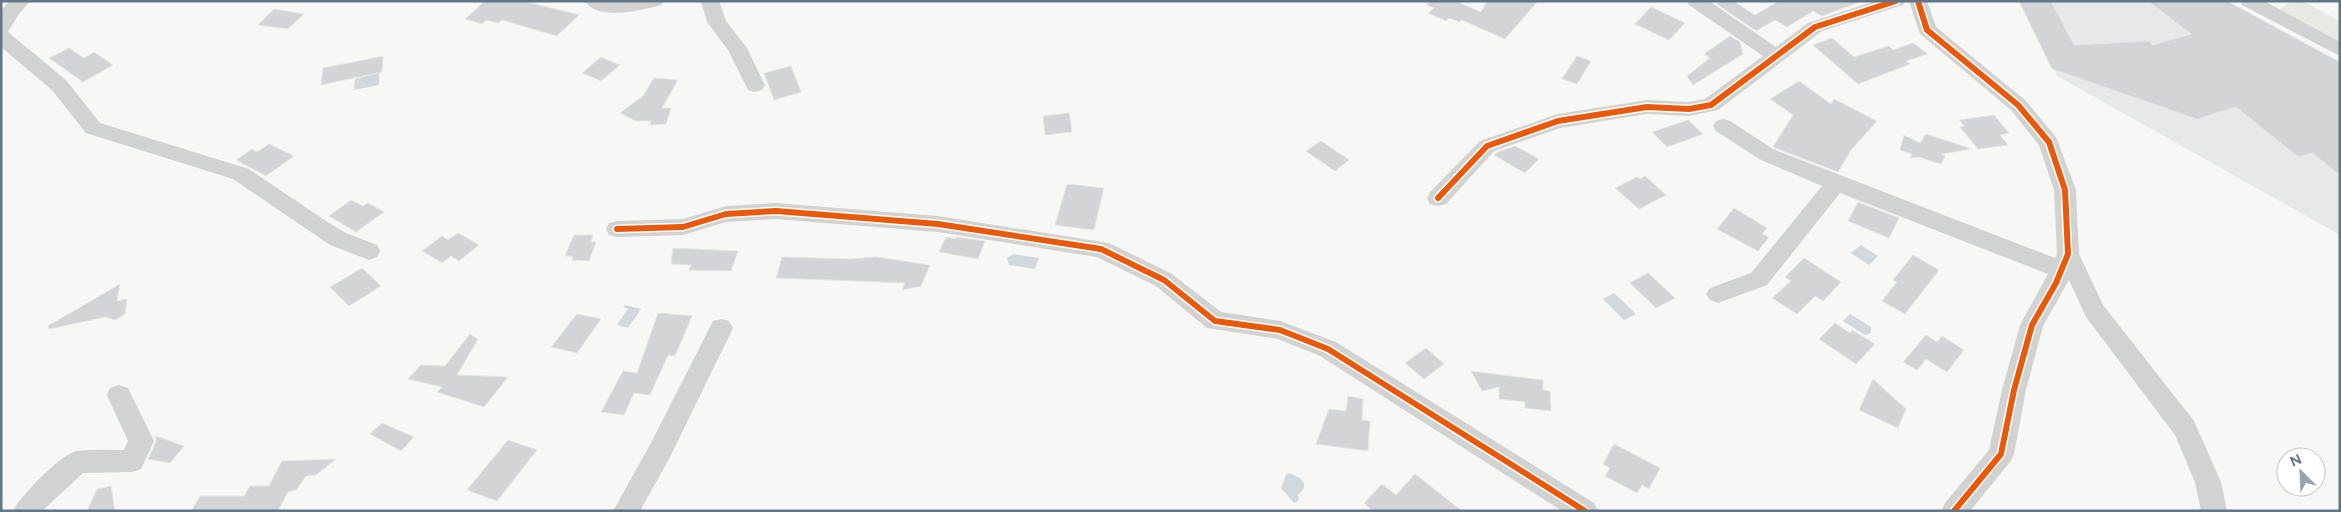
<svg xmlns="http://www.w3.org/2000/svg" width="2341" height="512" font-family="Figtree,sans-serif">
<rect width="100%" height="100%" fill="#f7f7f5"/>
<path fill="#e7e9e8" d="M2025 1H2217L2340 65V235L2057 76Z"/>
<path fill="#e6eae3" d="M2292 1H2302L2340 21V44L2278 11Z"/>
<path fill="#d1d9dc" d="M379 73V85L354 90 355 79Z
M1861 245 1878 256 1869 265 1851 253Z
M1013 254 1039 258 1035 269 1009 265 1007 258Z
M1614 293 1636 314 1624 320 1603 299Z
M625 305 641 309 628 328 617 325 628 309 623 307Z
M1850 314 1871 327V333L1865 335 1843 321Z
M1289 473 1300 478 1304 483V488L1298 495 1299 500 1294 503 1281 488 1286 475Z"/>
<path fill="#d3d4d5" stroke="#e6e6e5" d="M485 1H523L579 15 557 36 502 20 498 23 486 20 482 24 465 19Z
M1429 1H1455L1481 12 1487 1H1538L1505 39 1462 20 1460 22 1449 18 1446 21 1428 13 1434 8 1427 5Z
M1722 1H1733L1755 15 1779 1H1862L1822 16 1813 11 1787 27 1775 20 1756 31 1717 4Z
M2019 1H2051L2074 45 2149 41 2153 45 2191 34 2148 1H2227L2340 62V175L2312 153 2298 157 2236 107 2197 119 2052 69Z
M1651 7 1685 23 1669 40 1635 24Z
M274 9 304 14 288 29 258 25Z
M1730 36 1740 42 1743 54 1693 85 1687 76 1710 58 1704 54Z
M1832 38 1854 57 1889 46 1893 50 1913 43 1928 54 1906 61 1910 64 1858 84 1813 45Z
M69 48 84 58 94 52 113 65 83 82 49 58Z
M383 56 382 72 321 85 323 68Z
M1577 56 1591 61 1577 84 1562 79Z
M601 57 620 65 601 81 582 73Z
M791 66 801 92 774 100 764 73Z
M654 78 678 80 662 108H671L666 124 650 125 651 121H636L620 113 643 96Z
M1799 81 1831 104 1834 99 1877 121 1851 150 1838 172 1773 147 1793 115 1770 99Z
M1069 113 1072 132 1045 135 1043 116Z
M1994 115 2009 133 2000 135 2008 145 1978 149 1960 127 1964 126 1959 120Z
M1688 120 1703 134 1667 147 1652 132Z
M1926 134 1972 149 1941 154 1945 156 1941 164 1919 157 1910 158 1912 154 1900 150 1904 135 1920 143Z
M1321 141 1349 160 1335 171 1306 151Z
M269 144 294 156 266 176 236 160 252 149 257 152Z
M1515 146 1539 159 1525 173 1494 155 1498 152Z
M1645 176 1666 195 1639 209 1615 188 1637 177 1640 179Z
M1067 184 1104 188 1094 230 1055 225Z
M351 200 363 206 368 203 384 212 356 232 329 216Z
M1858 202 1899 218 1889 238 1848 221Z
M1734 208 1767 228 1762 234 1769 237 1758 251 1717 229Z
M458 233 479 245 459 261 451 256 442 263 422 251 442 236 448 240Z
M574 235H593L591 242H596L589 261 572 260 573 256H565Z
M946 237 956 239V237L985 241 978 259 939 252Z
M673 248 738 251 731 271 689 270 691 265 671 264Z
M1913 255 1939 270 1905 314 1882 301 1897 282 1893 280Z
M782 257 851 259 876 257 930 265 921 286 902 290 905 283 776 278Z
M1804 258 1841 282 1823 301 1815 296 1797 314 1772 298 1791 281 1785 277Z
M362 268 381 286 349 306 330 287Z
M1648 273 1675 298 1656 308 1630 283Z
M120 284 117 301 127 299 125 314 115 320 106 317 49 329 48 326Z
M658 313 692 316 675 356 668 355 650 395 634 393 624 415 601 412 623 371 637 373Z
M577 314 601 319 577 353 551 347Z
M1835 323 1850 333 1852 330 1875 344 1856 364 1819 339Z
M470 334 478 339 457 375 508 377 484 407 437 392 442 387 408 379 421 365 445 366Z
M1926 335 1937 342 1942 336 1964 350 1947 372 1926 359 1917 370 1903 362Z
M1426 348 1444 364 1424 379 1405 363Z
M1471 371 1543 380V390L1550 391 1551 411 1525 408V402L1499 399V387L1482 391Z
M1873 379 1906 409 1898 428 1859 410Z
M1348 396 1363 399 1362 420 1370 421 1368 451 1316 444 1329 409 1346 411Z
M382 423 414 437 401 451 370 434Z
M156 436 184 446 170 463 148 459 156 442Z
M508 440 537 450 497 501 467 490Z
M1614 444 1660 468 1649 489 1642 485 1637 493 1605 476 1610 468 1603 464Z
M336 459 316 475 306 476 296 490 288 492 278 511H191L200 496H244L250 486H269L282 461Z
M1415 474 1462 511H1373L1364 503 1382 484 1396 495Z
M111 486 115 511H87L97 489Z"/>
<g fill="none" stroke-linecap="round" stroke-linejoin="round">
<path fill="#d1d2d2" fill-rule="evenodd" d="M9 1H30L19 14 8 32 66 80 100 123 249 169 329 223 346 233 377 245 380 251 377 257 369 260 330 245 233 179 86 133 52 90 1 47V11Z
M585 1H663L661 5C642 10 598 22 585 1Z
M701 1H719L726 21 747 48 765 85 762 90 755 92 748 90 728 50 707 22Z
M1687 1H1709L1776 47 1808 23 1875 1H1905L1903 5 1822 31 1718 110 1689 116 1647 114 1560 128 1494 151 1446 204 1438 206 1430 204 1427 198 1430 192 1480 141 1558 114 1647 100 1689 102 1705 99 1763 56 1689 5Z
M1909 1H1927L1936 27 2025 100 2056 137 2076 190 2079 254 2103 305 2194 421 2221 482 2227 511H2201L2195 482 2175 435 2086 317 2069 280 2043 326 2026 390 2014 454 2010 462 1970 511H1941L1945 503 1989 450 2002 390 2020 325 2048 274 1840 193 1767 285 1718 303 1710 300 1706 294 1710 288 1751 273 1822 186 1759 159 1716 131 1713 126 1716 121 1723 119 1730 121 1773 149 2055 258 2057 254 2054 190 2039 145 2011 110 1920 34Z
M2240 1H2264L2340 42V56L2242 5Z
M776 203 938 216 1109 243 1172 274 1221 312 1280 321 1336 342 1594 503 1598 511H1562L1320 356 1278 339 1207 328 1156 286 1097 257 938 232 776 219 726 222 683 235 617 237 609 235 606 229 609 223 617 221 683 219 726 206Z
M721 319 729 321 733 328 669 459 640 511H613L651 443 713 321Z
M119 385 128 388 154 441 141 469 132 472 83 473 42 511H13C20 496 62 453 77 451 92 449 109 450 124 450L128 441 107 395 110 388Z"/>
<defs>
<path id="cycleway" d="M1918 1 1927 30 2018 105 2049 142 2065 190 2068 254 2056 283 2032 325 2014 390 2001 454 1954 511
M1438 198 1487 146 1558 121 1647 107 1689 109 1711 105 1815 27 1896 1
M617 229 683 227 726 214 776 211 938 224 1101 249 1164 280 1215 321 1280 330 1328 349 1585 511"/>
</defs>
<use href="#cycleway" stroke="#fff" stroke-width="9"/>
<use href="#cycleway" stroke="#e8590c" stroke-width="6"/>
</g>
<rect width="2341" height="512" fill="none" stroke="#647689" stroke-width="5"/>
<g transform="translate(2301 472) rotate(336)"><circle r="24" fill="#ffffff" stroke="#c1c8d0"/>
<path d="M0-4L9 19L0 12L-9 19Z" fill="#97a3af"/>
<text y="-8" font-size="14" font-weight="bold" text-anchor="middle" fill="#647689">N</text>
</g>
</svg>
